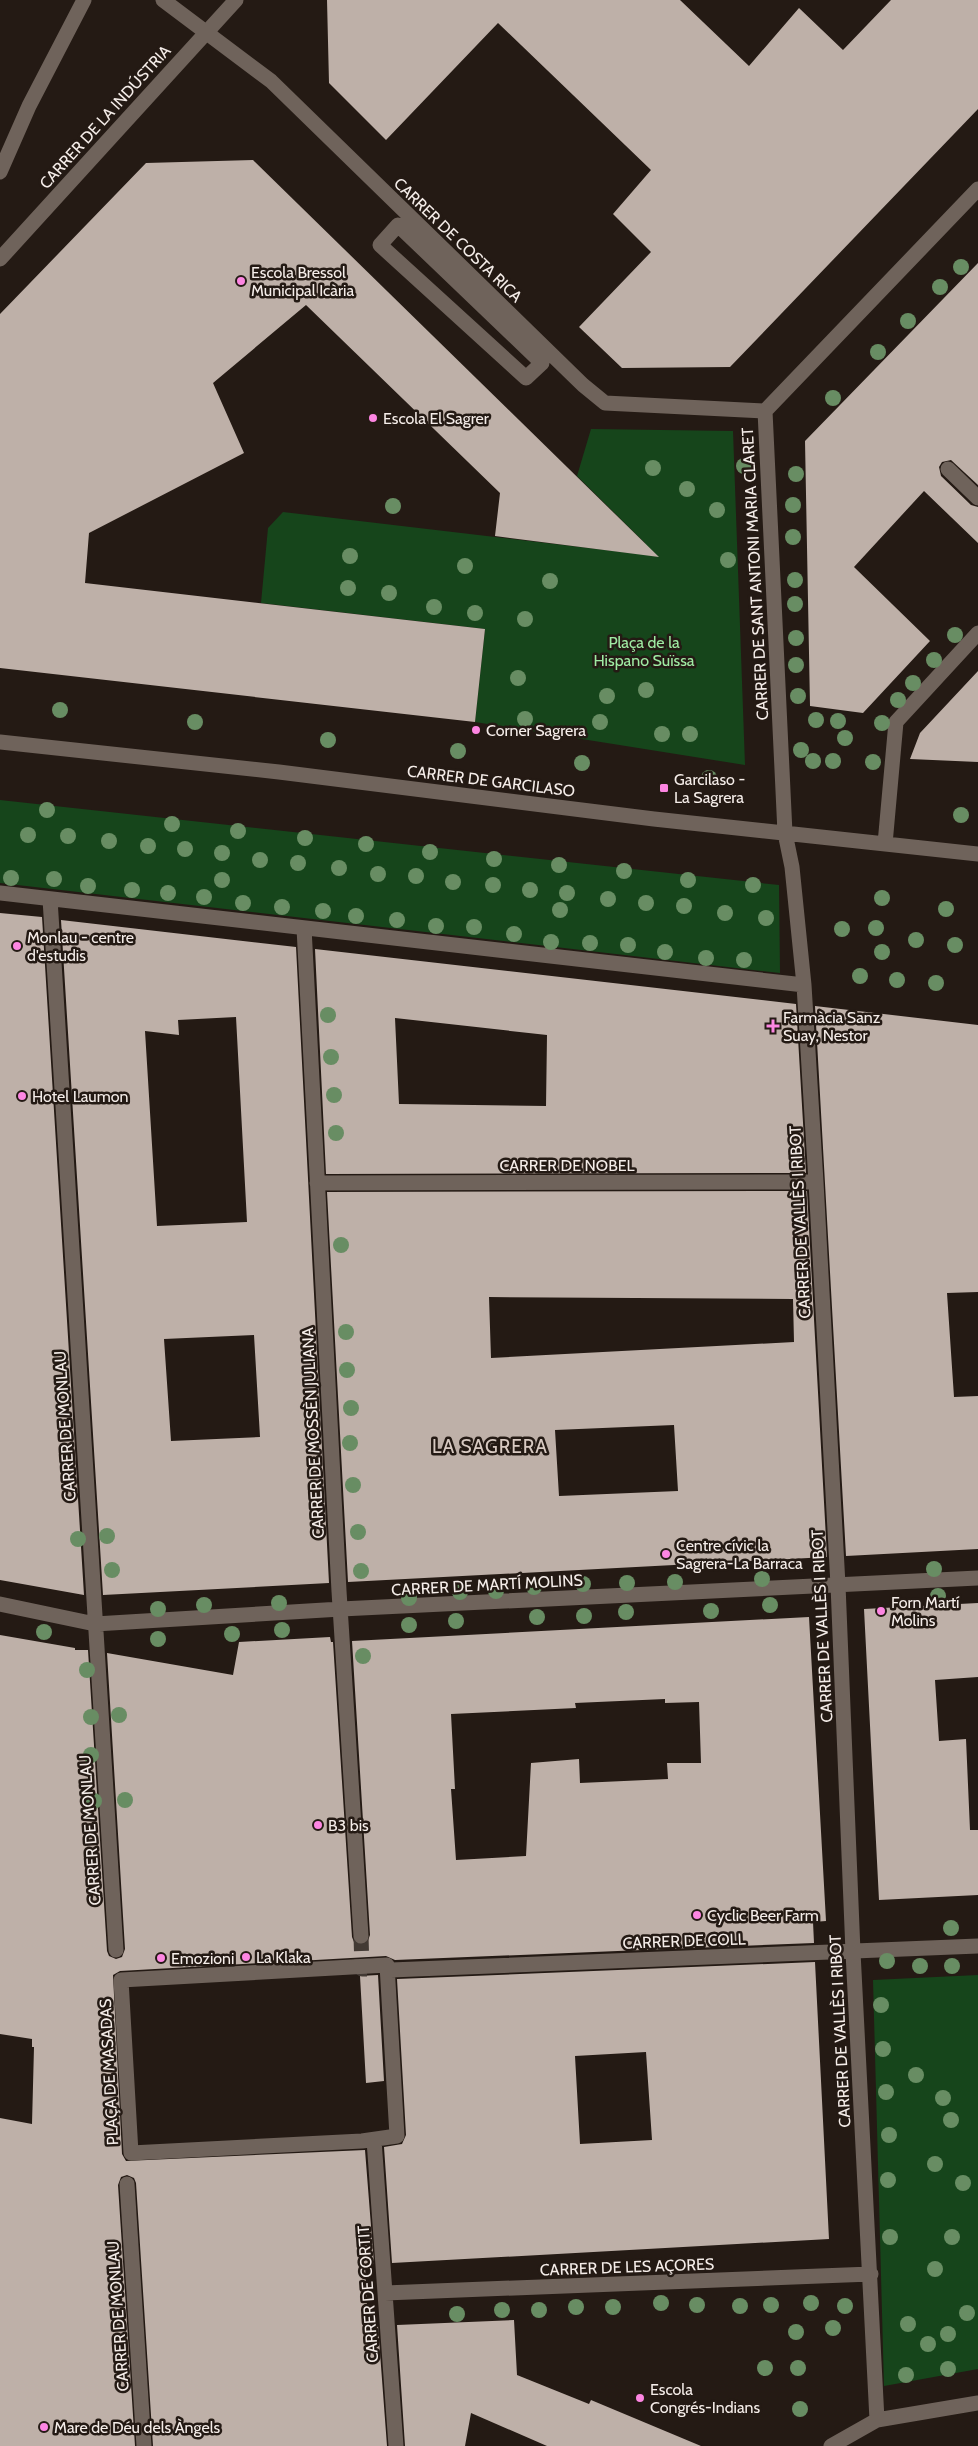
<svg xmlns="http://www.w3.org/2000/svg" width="978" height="2446" font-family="Cabin,sans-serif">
<rect width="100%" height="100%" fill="#241a14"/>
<path fill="#16451b" d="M591 429 733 431 745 765 475 722 485 629 261 603 268 528 283 512 639 554 645 543 577 476Z
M0 800 779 885 780 973 0 883Z
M978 1975V2369L884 2386 873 1980Z"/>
<path fill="#beb0a8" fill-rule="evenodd" d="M327 0H680L749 66 799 8 843 50 891 0H978V109L730 367 622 368 579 327 651 252 613 214 651 170 498 23 386 140 329 83Z
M253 160 659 557 495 536 500 493 306 305 213 383 244 453 89 533 85 583 485 629 475 722 0 668V314L146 163Z
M978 263V485L951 460 942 462 939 467 941 476 971 505 978 507V543L924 491 854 567 930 641 863 713 810 706 805 441Z
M978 671V762L910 759 920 733Z
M0 913 42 917 84 1595 0 1580Z
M61 920 296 947 329 1583 103 1595ZM236 1017 247 1222 157 1226 145 1031 179 1035 178 1020ZM254 1335 260 1437 171 1441 164 1339Z
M315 949 796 1004 806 1173 326 1174ZM395 1018 547 1035 546 1106 399 1104Z
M815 1006 978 1025V1292L947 1293 954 1397 978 1396V1549L846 1556Z
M807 1191 827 1557 348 1582 327 1192ZM489 1297 793 1299 794 1342 491 1358ZM674 1425 678 1491 559 1496 555 1430Z
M978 1603V1677L935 1680 939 1741 966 1739 970 1830H978V1895L879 1900 864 1609Z
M809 1617 826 1921 813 1922 814 1943 395 1960 386 1956 120 1971 113 1975 122 2154 126 2161 365 2150 374 2264 365 2265 368 2327 378 2326 387 2446H153L136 2183 134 2178 127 2175 121 2177 118 2185 135 2446H0V2118L32 2124 34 2047H32V2039L0 2034V1635L75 1648V1650H88L107 1951 109 1956 116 1959 122 1957 125 1949 107 1653 233 1675 239 1642 330 1637 331 1642H333L352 1937 354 1942 361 1945 367 1943 370 1935 352 1641ZM665 1699V1703L699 1702 701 1763H667L668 1779 580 1783 579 1759 531 1763 526 1856 456 1860 451 1789H455L451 1714 576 1708 575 1703Z
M815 1962 829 2239 392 2263 384 2147 402 2144 406 2135 397 1979ZM646 2052 652 2140 580 2144 575 2056Z
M378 1975 384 2081 366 2083 360 1976Z
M514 2320 517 2375 589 2404 591 2400 701 2446H547L471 2413 465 2446H405L397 2325Z"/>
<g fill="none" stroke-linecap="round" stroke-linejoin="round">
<path stroke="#433a34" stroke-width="15" stroke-dasharray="15 8" stroke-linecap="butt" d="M361 1936 362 1969H373"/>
<path stroke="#6f635b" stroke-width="15" d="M163 0 271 81 583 385 605 403 765 411
M0 172 29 106 84 0
M398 225 542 363 526 378 380 245Z
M0 259 236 0
M948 469 978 498
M0 742 279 772 654 819 978 854
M885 844 896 722 978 633
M0 893 804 985
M50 899 116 1950
M304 928 339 1591 361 1936
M317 1183 816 1182
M0 1604 95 1624 341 1609 978 1578
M387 1965 397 2136 362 2141 131 2153 121 1980Z
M391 1970 978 1946
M374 2140 396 2446
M127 2184 144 2446
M385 2293 871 2274
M877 2420 853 1952 838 1585 816 1182 804 985 792 867 785 833 765 411 978 189
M831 2446 877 2420 978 2403"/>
</g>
<g fill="#688d63">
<circle cx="961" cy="267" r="8"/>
<circle cx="940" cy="287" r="8"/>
<circle cx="908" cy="321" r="8"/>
<circle cx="878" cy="352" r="8"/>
<circle cx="833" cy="398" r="8"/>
<circle cx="744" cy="466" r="8"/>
<circle cx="653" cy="468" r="8"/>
<circle cx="796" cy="474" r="8"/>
<circle cx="687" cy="489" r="8"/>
<circle cx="793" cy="505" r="8"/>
<circle cx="393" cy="506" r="8"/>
<circle cx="717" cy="510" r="8"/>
<circle cx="793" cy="537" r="8"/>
<circle cx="350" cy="556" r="8"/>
<circle cx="728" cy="560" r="8"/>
<circle cx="465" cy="566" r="8"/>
<circle cx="795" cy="580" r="8"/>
<circle cx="550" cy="581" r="8"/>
<circle cx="348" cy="588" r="8"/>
<circle cx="389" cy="593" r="8"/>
<circle cx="795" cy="604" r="8"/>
<circle cx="434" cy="607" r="8"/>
<circle cx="475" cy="613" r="8"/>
<circle cx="525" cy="619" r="8"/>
<circle cx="955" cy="635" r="8"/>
<circle cx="796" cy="638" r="8"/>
<circle cx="934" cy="660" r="8"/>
<circle cx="796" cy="665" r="8"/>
<circle cx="518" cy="678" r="8"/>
<circle cx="913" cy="683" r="8"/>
<circle cx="646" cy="690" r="8"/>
<circle cx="607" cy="696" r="8"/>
<circle cx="798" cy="696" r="8"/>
<circle cx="898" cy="700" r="8"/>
<circle cx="60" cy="710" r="8"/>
<circle cx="525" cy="719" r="8"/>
<circle cx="816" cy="720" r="8"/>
<circle cx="838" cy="721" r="8"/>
<circle cx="195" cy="722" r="8"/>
<circle cx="600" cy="722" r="8"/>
<circle cx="882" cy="723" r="8"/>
<circle cx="662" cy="734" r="8"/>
<circle cx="690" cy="734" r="8"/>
<circle cx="845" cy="738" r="8"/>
<circle cx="328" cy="740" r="8"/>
<circle cx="801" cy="750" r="8"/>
<circle cx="458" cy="751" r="8"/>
<circle cx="813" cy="761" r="8"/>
<circle cx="833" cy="761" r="8"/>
<circle cx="873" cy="762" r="8"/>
<circle cx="582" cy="763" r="8"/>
<circle cx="709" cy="778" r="8"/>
<circle cx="47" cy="810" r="8"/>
<circle cx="961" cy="815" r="8"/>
<circle cx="172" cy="824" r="8"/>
<circle cx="238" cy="831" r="8"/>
<circle cx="28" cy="835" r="8"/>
<circle cx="68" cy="836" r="8"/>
<circle cx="305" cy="838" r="8"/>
<circle cx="109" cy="841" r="8"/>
<circle cx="366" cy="844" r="8"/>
<circle cx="148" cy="846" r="8"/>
<circle cx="185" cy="849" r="8"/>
<circle cx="430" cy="852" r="8"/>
<circle cx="222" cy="853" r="8"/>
<circle cx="494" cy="859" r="8"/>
<circle cx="260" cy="860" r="8"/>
<circle cx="298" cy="863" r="8"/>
<circle cx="559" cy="865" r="8"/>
<circle cx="339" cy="868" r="8"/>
<circle cx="624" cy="871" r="8"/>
<circle cx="378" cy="874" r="8"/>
<circle cx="416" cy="876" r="8"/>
<circle cx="11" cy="878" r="8"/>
<circle cx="54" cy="879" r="8"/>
<circle cx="222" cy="880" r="8"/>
<circle cx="688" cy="880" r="8"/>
<circle cx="453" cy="882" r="8"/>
<circle cx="493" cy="885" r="8"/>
<circle cx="753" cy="885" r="8"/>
<circle cx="88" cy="886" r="8"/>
<circle cx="132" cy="890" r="8"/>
<circle cx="530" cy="890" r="8"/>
<circle cx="168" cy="893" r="8"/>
<circle cx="567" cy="893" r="8"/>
<circle cx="204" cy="897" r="8"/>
<circle cx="882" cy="898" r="8"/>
<circle cx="608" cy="899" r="8"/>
<circle cx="243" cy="903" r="8"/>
<circle cx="646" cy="903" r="8"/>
<circle cx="684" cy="906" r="8"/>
<circle cx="282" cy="907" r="8"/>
<circle cx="946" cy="909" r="8"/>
<circle cx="560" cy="910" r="8"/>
<circle cx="323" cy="911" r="8"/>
<circle cx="725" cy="913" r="8"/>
<circle cx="356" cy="916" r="8"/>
<circle cx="766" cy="918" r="8"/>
<circle cx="397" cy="920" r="8"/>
<circle cx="436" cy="926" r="8"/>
<circle cx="474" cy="927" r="8"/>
<circle cx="876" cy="928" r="8"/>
<circle cx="842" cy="929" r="8"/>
<circle cx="514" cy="934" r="8"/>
<circle cx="916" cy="940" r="8"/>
<circle cx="551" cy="942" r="8"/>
<circle cx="590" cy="943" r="8"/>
<circle cx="628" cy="945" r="8"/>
<circle cx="955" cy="945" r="8"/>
<circle cx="665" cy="952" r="8"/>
<circle cx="882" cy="952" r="8"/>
<circle cx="706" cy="958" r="8"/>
<circle cx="744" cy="960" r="8"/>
<circle cx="860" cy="976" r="8"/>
<circle cx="897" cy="980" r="8"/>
<circle cx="936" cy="983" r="8"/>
<circle cx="328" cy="1015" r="8"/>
<circle cx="331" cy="1057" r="8"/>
<circle cx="334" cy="1095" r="8"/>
<circle cx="336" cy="1133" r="8"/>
<circle cx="341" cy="1245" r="8"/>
<circle cx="346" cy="1332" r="8"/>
<circle cx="347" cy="1370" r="8"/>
<circle cx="351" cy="1408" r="8"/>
<circle cx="350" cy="1443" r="8"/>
<circle cx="353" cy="1485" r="8"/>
<circle cx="358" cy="1532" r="8"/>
<circle cx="107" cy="1536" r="8"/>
<circle cx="78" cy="1539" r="8"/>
<circle cx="934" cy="1569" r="8"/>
<circle cx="112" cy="1570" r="8"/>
<circle cx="361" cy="1571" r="8"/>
<circle cx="762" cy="1579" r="8"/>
<circle cx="675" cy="1582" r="8"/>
<circle cx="627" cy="1583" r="8"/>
<circle cx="583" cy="1584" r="8"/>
<circle cx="534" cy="1587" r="8"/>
<circle cx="496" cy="1591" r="8"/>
<circle cx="460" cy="1592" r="8"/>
<circle cx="938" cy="1596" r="8"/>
<circle cx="409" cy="1598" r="8"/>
<circle cx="279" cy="1603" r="8"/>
<circle cx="204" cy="1605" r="8"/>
<circle cx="770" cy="1605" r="8"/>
<circle cx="158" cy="1609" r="8"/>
<circle cx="711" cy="1611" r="8"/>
<circle cx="626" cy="1612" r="8"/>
<circle cx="584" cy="1616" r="8"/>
<circle cx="537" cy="1617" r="8"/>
<circle cx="456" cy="1621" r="8"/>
<circle cx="409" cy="1625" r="8"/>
<circle cx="282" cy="1630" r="8"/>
<circle cx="44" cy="1632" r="8"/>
<circle cx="232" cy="1634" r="8"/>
<circle cx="158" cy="1639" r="8"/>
<circle cx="363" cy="1656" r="8"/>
<circle cx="87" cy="1670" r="8"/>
<circle cx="119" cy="1715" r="8"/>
<circle cx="91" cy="1717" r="8"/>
<circle cx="91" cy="1755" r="8"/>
<circle cx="125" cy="1800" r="8"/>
<circle cx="94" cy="1801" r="8"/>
<circle cx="951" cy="1928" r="8"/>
<circle cx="887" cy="1961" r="8"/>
<circle cx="920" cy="1966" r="8"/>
<circle cx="952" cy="1966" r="8"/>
<circle cx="881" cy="2005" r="8"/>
<circle cx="883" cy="2049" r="8"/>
<circle cx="916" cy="2075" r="8"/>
<circle cx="886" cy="2092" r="8"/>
<circle cx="943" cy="2098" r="8"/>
<circle cx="951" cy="2120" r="8"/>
<circle cx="889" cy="2135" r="8"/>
<circle cx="935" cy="2164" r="8"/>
<circle cx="888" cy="2180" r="8"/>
<circle cx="963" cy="2183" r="8"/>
<circle cx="890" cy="2237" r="8"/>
<circle cx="952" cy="2237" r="8"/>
<circle cx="935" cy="2269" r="8"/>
<circle cx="661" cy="2303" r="8"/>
<circle cx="811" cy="2303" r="8"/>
<circle cx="697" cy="2305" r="8"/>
<circle cx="771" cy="2305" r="8"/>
<circle cx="740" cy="2306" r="8"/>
<circle cx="845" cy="2306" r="8"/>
<circle cx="576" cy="2307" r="8"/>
<circle cx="613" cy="2307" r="8"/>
<circle cx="502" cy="2310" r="8"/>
<circle cx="539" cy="2310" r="8"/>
<circle cx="967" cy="2313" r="8"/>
<circle cx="457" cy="2314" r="8"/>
<circle cx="908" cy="2324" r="8"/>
<circle cx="833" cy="2328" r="8"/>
<circle cx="796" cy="2332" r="8"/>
<circle cx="948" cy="2334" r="8"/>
<circle cx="928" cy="2344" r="8"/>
<circle cx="765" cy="2368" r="8"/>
<circle cx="798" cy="2368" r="8"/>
<circle cx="948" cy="2369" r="8"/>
<circle cx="906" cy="2375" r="8"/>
<circle cx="800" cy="2409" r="8"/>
</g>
<g fill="#fd86e2" stroke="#241a14" stroke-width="2">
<circle cx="241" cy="281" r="5"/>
<circle cx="373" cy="418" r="5"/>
<circle cx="476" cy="730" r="5"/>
<rect x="659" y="783" width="10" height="10" rx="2.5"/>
<circle cx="17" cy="946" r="5"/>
<path d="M770.5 1018.5h5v5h5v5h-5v5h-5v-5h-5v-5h5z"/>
<circle cx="22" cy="1096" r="5"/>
<circle cx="666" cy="1554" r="5"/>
<circle cx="881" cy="1611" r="5"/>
<circle cx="318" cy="1825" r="5"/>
<circle cx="697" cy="1915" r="5"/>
<circle cx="246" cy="1957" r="5"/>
<circle cx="161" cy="1958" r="5"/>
<circle cx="640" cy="2398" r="5"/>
<circle cx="44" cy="2427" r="5"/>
</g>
<g text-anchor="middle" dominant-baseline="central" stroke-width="5" stroke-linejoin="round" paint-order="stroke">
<g font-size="16" fill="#f5ede9" stroke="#241a14">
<text transform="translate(105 117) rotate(-48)">CARRER DE LA INDÚSTRIA</text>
<text transform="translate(458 240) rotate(44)">CARRER DE COSTA RICA</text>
<text transform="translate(755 574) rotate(-93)">CARRER DE SANT ANTONI MARIA CLARET</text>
<text transform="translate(491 781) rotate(7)">CARRER DE GARCILASO</text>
<text x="567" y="1165">CARRER DE NOBEL</text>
<text transform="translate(800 1222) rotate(-93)">CARRER DE VALLÈS I RIBOT</text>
<text transform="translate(65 1426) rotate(-94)">CARRER DE MONLAU</text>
<text transform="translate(313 1433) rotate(-93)">CARRER DE MOSSÈN JULIANA</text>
<text transform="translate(487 1585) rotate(-3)">CARRER DE MARTÍ MOLINS</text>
<text transform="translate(822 1626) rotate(-93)">CARRER DE VALLÈS I RIBOT</text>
<text transform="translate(90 1830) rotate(-94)">CARRER DE MONLAU</text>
<text transform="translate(684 1941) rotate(-2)">CARRER DE COLL</text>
<text transform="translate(840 2031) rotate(-93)">CARRER DE VALLÈS I RIBOT</text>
<text transform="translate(109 2072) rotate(-93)">PLAÇA DE MASADAS</text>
<text transform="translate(627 2267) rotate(-2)">CARRER DE LES AÇORES</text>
<text transform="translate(368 2294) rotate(-94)">CARRER DE CORTIT</text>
<text transform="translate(118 2316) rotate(-94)">CARRER DE MONLAU</text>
</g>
<g font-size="16" fill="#f5ede9" stroke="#241a14" text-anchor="start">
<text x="251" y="272">Escola Bressol<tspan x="251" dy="18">Municipal Icària</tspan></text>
<text x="383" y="418">Escola El Sagrer</text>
<text x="486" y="730">Corner Sagrera</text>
<text x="674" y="779">Garcilaso -<tspan x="674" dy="18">La Sagrera</tspan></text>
<text x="27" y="937">Monlau - centre<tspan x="27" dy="18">d'estudis</tspan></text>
<text x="783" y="1017">Farmàcia Sanz<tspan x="783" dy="18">Suay, Nestor</tspan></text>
<text x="32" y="1096">Hotel Laumon</text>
<text x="676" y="1545">Centre cívic la<tspan x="676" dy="18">Sagrera-La Barraca</tspan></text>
<text x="891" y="1602">Forn Martí<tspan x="891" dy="18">Molins</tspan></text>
<text x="328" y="1825">B3 bis</text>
<text x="707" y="1915">Cyclic Beer Farm</text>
<text x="256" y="1957">La Klaka</text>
<text x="171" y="1958">Emozioni</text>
<text x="650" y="2389">Escola<tspan x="650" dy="18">Congrés-Indians</tspan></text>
<text x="54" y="2427">Mare de Déu dels Àngels</text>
</g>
<g font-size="16" fill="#9feba3" stroke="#241a14">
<text x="644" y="642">Plaça de la<tspan x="644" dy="18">Hispano Suïssa</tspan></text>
</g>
<g font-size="19" letter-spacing="1" fill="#d8cac2" stroke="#241a14">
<text x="490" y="1446">LA SAGRERA</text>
</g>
</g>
</svg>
